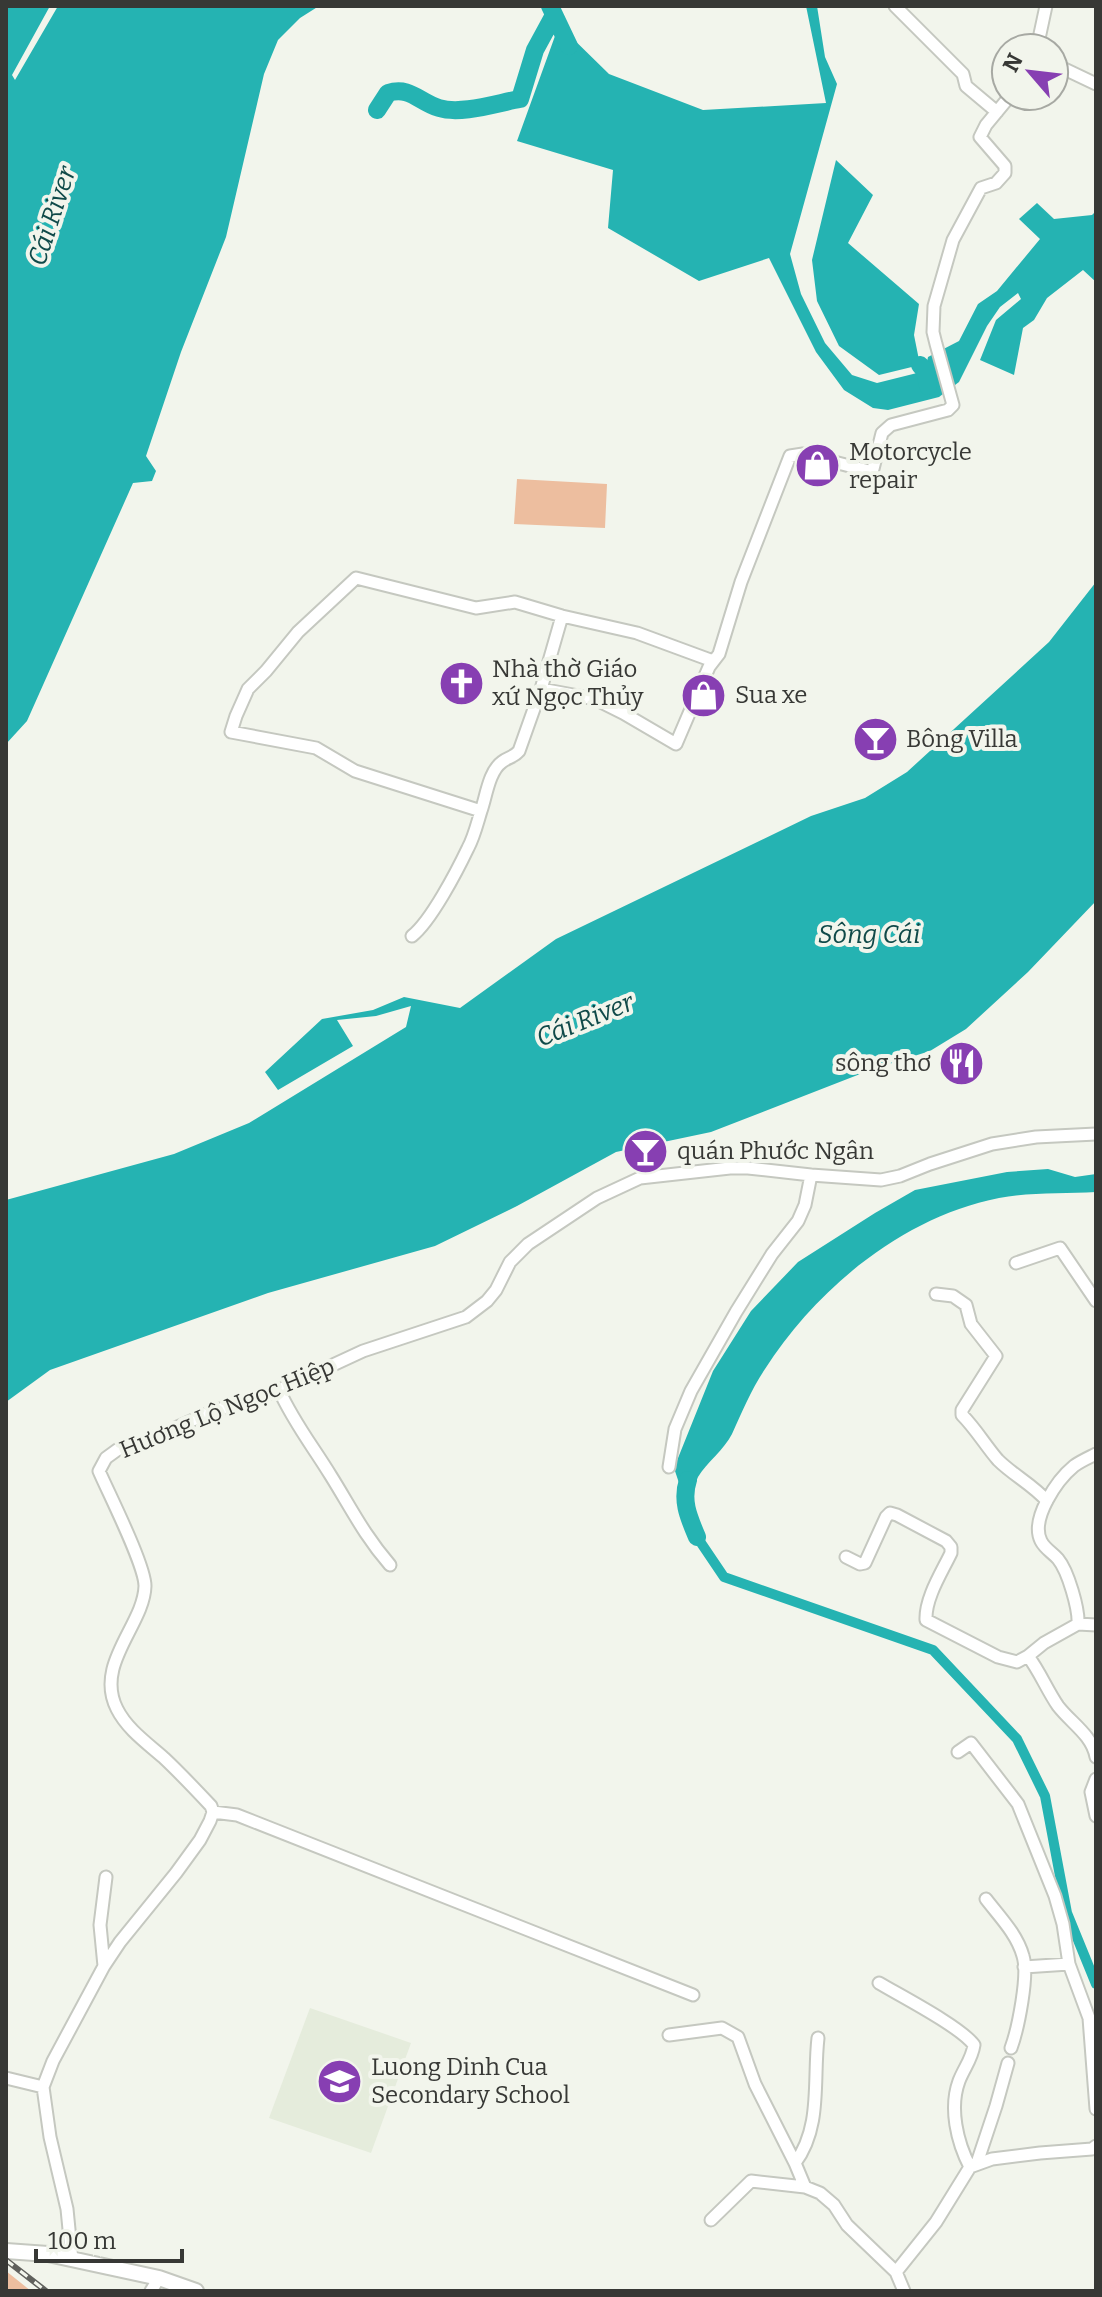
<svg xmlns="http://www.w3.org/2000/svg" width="1102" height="2297" font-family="Bitter,serif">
<rect width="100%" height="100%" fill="#f2f5ec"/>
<path fill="#e5ecdc" d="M310 2008 411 2043 371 2153 269 2118Z"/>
<path fill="#edbe9f" d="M517 479 607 484 605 528 514 524Z
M6 2271 31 2291H6Z"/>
<path fill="#25b3b2" d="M6 6H50L12 75 15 80 58 6H319L300 18 278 40 264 74 226 237 181 352 146 456 156 471 152 481 133 483 27 721 6 744Z
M806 6H817L825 57 837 84 790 254 801 294 825 343 852 375 877 383 925 371 928 357 959 341 978 304 997 291 1040 239 1019 219 1037 203 1054 219 1092 215 1096 211V282L1083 270 1047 298 1034 320 1023 328 1014 375 980 360 996 320 1021 299 1018 293 1000 307 987 326 959 382 939 397 888 410 873 408 844 390 816 352 769 258 699 281 608 228 613 170 517 141 559 25 609 74 703 110 826 103Z
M836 160 873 195 848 243 919 304 914 335 920 365 879 375 839 346 817 301 812 260Z
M1096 582V901L1028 972 966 1029 930 1051 873 1069 711 1132 616 1152 517 1206 435 1246 268 1293 50 1370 6 1402V1200L174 1154 249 1123 406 1027 411 1006 376 1016 337 1020 353 1046 278 1090 265 1072 322 1019 373 1010 404 997 460 1008 556 939 811 816 865 798 907 772 1049 642Z
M1048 1169 1075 1177 1096 1174V1192C1065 1194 1029 1192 999 1198 903 1217 817 1288 765 1369 751 1390 742 1412 732 1434 724 1450 707 1462 698 1477 689 1495 695 1519 697 1537L674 1468 713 1371 751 1311 798 1262 875 1213 915 1190 1007 1172Z"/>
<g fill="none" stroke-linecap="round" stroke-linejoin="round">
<path stroke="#25b3b2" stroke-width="10" d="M697 1537 724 1577 933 1650 1017 1739 1045 1796 1067 1913 1096 1984"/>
<path stroke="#25b3b2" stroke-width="18" d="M550 6 569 46
M377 110 388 93C410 86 419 102 439 108 461 115 497 103 520 99L535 50 554 15
M920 365 925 371 928 386
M688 1480C681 1501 689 1518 697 1537"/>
<defs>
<path id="minor" d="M895 6 963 74 966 86 997 112
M1037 48 1046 6
M1054 64 1096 84
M713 661 637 633 562 616 515 602 476 608 356 578 298 632 266 671 248 689 236 716 231 732 316 748 355 771 481 811C486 797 489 771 502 762 508 757 513 758 519 751L541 689 595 699 623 713 676 744 709 667 719 654 741 582 790 456 803 454 869 471 873 469 882 433 891 425 948 410 953 405 936 344 933 332 934 306 953 240 981 188 996 183 1005 173V166L980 137 986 125 1010 96
M541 689 562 616
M412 936C431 921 457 871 468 848 474 837 477 824 481 811
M1016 1263 1060 1248 1096 1301
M936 1294 953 1296 966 1305 971 1324 996 1356 962 1410V1415C976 1429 985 1445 998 1460 1013 1475 1033 1485 1047 1501
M279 1390C294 1423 312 1445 331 1476 351 1508 364 1535 390 1565
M669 1467 675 1429 691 1391 736 1312 772 1254 798 1221 805 1205 811 1175
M846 1557 860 1564 865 1563 886 1517 890 1513 897 1515 946 1541 951 1547V1553C942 1572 925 1598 926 1620L998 1657 1017 1662 1028 1656 1044 1643 1078 1624 1096 1625
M1078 1624C1079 1609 1068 1571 1058 1559 1053 1553 1045 1549 1041 1541 1030 1519 1057 1480 1074 1466 1081 1461 1088 1458 1096 1454
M1028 1656C1040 1672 1047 1690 1058 1706 1071 1723 1092 1735 1096 1757
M958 1752 971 1743 1018 1804 1055 1896 1063 1924 1069 1964 1089 2018 1096 2109
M1096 1779 1091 1792 1096 1816
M213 1812 237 1815 693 1995
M986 1899C999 1916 1017 1934 1023 1956 1029 1975 1018 2029 1011 2048
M104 1966 100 1925 106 1877
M1024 1967 1069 1964
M879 1983C901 1996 961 2027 974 2045 972 2059 964 2068 959 2081 949 2108 957 2142 970 2167
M669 2035 722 2028 738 2037 755 2084 795 2163 805 2187 820 2193 834 2205 847 2225 896 2272 904 2291
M6 2078 43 2087
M795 2163C822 2127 813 2080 818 2038
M977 2163 996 2106 1008 2063
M711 2220 751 2181 805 2187
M72 2260 67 2209 50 2137 43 2087 53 2061 104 1966 120 1942 176 1873 200 1840 210 1821 213 1812 211 1806C196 1790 180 1773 164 1758 147 1743 127 1729 117 1709 94 1664 144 1625 145 1586 145 1565 109 1494 99 1471L106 1458 117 1450 139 1444 211 1412 279 1390 363 1351 466 1317 487 1301 496 1290 510 1262 528 1244 597 1198 640 1178 730 1168H748L811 1175 881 1180 900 1176 930 1164 992 1144 1036 1137 1096 1134
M896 2272 936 2222 970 2167 992 2159 1040 2153 1092 2149 1096 2146
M151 2291 159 2278"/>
<path id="tertiary" d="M6 2251 48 2254 159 2278 196 2291"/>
</defs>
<use href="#minor" stroke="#c5c8c0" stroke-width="15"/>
<use href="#tertiary" stroke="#c5c8c0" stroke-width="18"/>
<use href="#minor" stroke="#fff" stroke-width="11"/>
<use href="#tertiary" stroke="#fff" stroke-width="14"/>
<defs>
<path id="rail" d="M6 2260 46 2291"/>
</defs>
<use href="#rail" stroke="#60615d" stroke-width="6"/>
<use href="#rail" stroke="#f2f5ec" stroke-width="3" stroke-dasharray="9" stroke-linecap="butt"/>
</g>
<defs>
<symbol id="shop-disc" viewBox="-11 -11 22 22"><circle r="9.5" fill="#873fb2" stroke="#f2f5ec"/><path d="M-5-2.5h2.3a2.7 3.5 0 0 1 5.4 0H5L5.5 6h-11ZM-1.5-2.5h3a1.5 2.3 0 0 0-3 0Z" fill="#fff"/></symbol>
<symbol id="church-disc" viewBox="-11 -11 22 22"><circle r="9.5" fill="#873fb2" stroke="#f2f5ec"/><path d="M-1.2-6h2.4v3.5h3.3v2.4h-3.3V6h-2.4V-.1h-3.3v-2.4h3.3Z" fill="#fff"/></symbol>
<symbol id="bar-disc" viewBox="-11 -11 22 22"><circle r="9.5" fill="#873fb2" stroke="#f2f5ec"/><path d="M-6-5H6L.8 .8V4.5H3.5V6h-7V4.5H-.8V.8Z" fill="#fff"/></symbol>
<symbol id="restaurant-disc" viewBox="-11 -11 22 22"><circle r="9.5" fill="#873fb2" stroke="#f2f5ec"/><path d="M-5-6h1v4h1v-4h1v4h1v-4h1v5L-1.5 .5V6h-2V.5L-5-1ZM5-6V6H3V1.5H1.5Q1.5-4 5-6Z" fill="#fff"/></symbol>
<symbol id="school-disc" viewBox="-11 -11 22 22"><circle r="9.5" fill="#873fb2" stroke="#f2f5ec"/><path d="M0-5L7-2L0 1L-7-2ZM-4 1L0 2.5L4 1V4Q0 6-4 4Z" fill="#fff"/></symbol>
</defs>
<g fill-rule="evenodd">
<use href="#shop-disc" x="792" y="440" width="51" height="51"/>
<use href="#church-disc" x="436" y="658" width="51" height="51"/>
<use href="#shop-disc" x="678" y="670" width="51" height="51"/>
<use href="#bar-disc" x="850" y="714" width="51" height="51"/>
<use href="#restaurant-disc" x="936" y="1038" width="51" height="51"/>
<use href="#bar-disc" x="620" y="1126" width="51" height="51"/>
<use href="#school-disc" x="314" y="2056" width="51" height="51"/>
</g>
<g text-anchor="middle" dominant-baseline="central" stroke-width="8" stroke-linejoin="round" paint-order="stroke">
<g font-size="24" fill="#373835" stroke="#f2f5ec" text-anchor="start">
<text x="849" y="452">Motorcycle<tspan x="849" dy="28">repair</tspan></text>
<text x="492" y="669">Nhà thờ Giáo<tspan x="492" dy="28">xứ Ngọc Thủy</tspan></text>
<text x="735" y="695">Sua xe</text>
<text x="906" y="739">Bông Villa</text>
<text x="931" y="1063" text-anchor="end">sông thơ</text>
<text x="677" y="1151">quán Phước Ngân</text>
<text x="371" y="2067">Luong Dinh Cua<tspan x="371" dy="28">Secondary School</tspan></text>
</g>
<g font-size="24" fill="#373835" stroke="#f2f5ec">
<text transform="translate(227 1408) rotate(-22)">Hương Lộ Ngọc Hiệp</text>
</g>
<g font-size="26" font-style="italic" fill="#104a49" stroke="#f2f5ec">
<text transform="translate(52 216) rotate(-72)">Cái River</text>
<text x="869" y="934">Sông Cái</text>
<text transform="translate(585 1020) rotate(-22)">Cái River</text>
</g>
</g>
<rect width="1102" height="2297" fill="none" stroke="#373835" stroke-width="16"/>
<g transform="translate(1030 72) rotate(298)"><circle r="38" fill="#f2f5ec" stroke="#a7a9a3" stroke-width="2"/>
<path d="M0-6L14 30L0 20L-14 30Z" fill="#873fb2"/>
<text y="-12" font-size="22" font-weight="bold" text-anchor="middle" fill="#373835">N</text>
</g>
<path d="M36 2249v12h146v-12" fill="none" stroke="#373835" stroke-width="4"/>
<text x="48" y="2249" font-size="24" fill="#373835" stroke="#f2f5ec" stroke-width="6" paint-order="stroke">100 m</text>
</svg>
